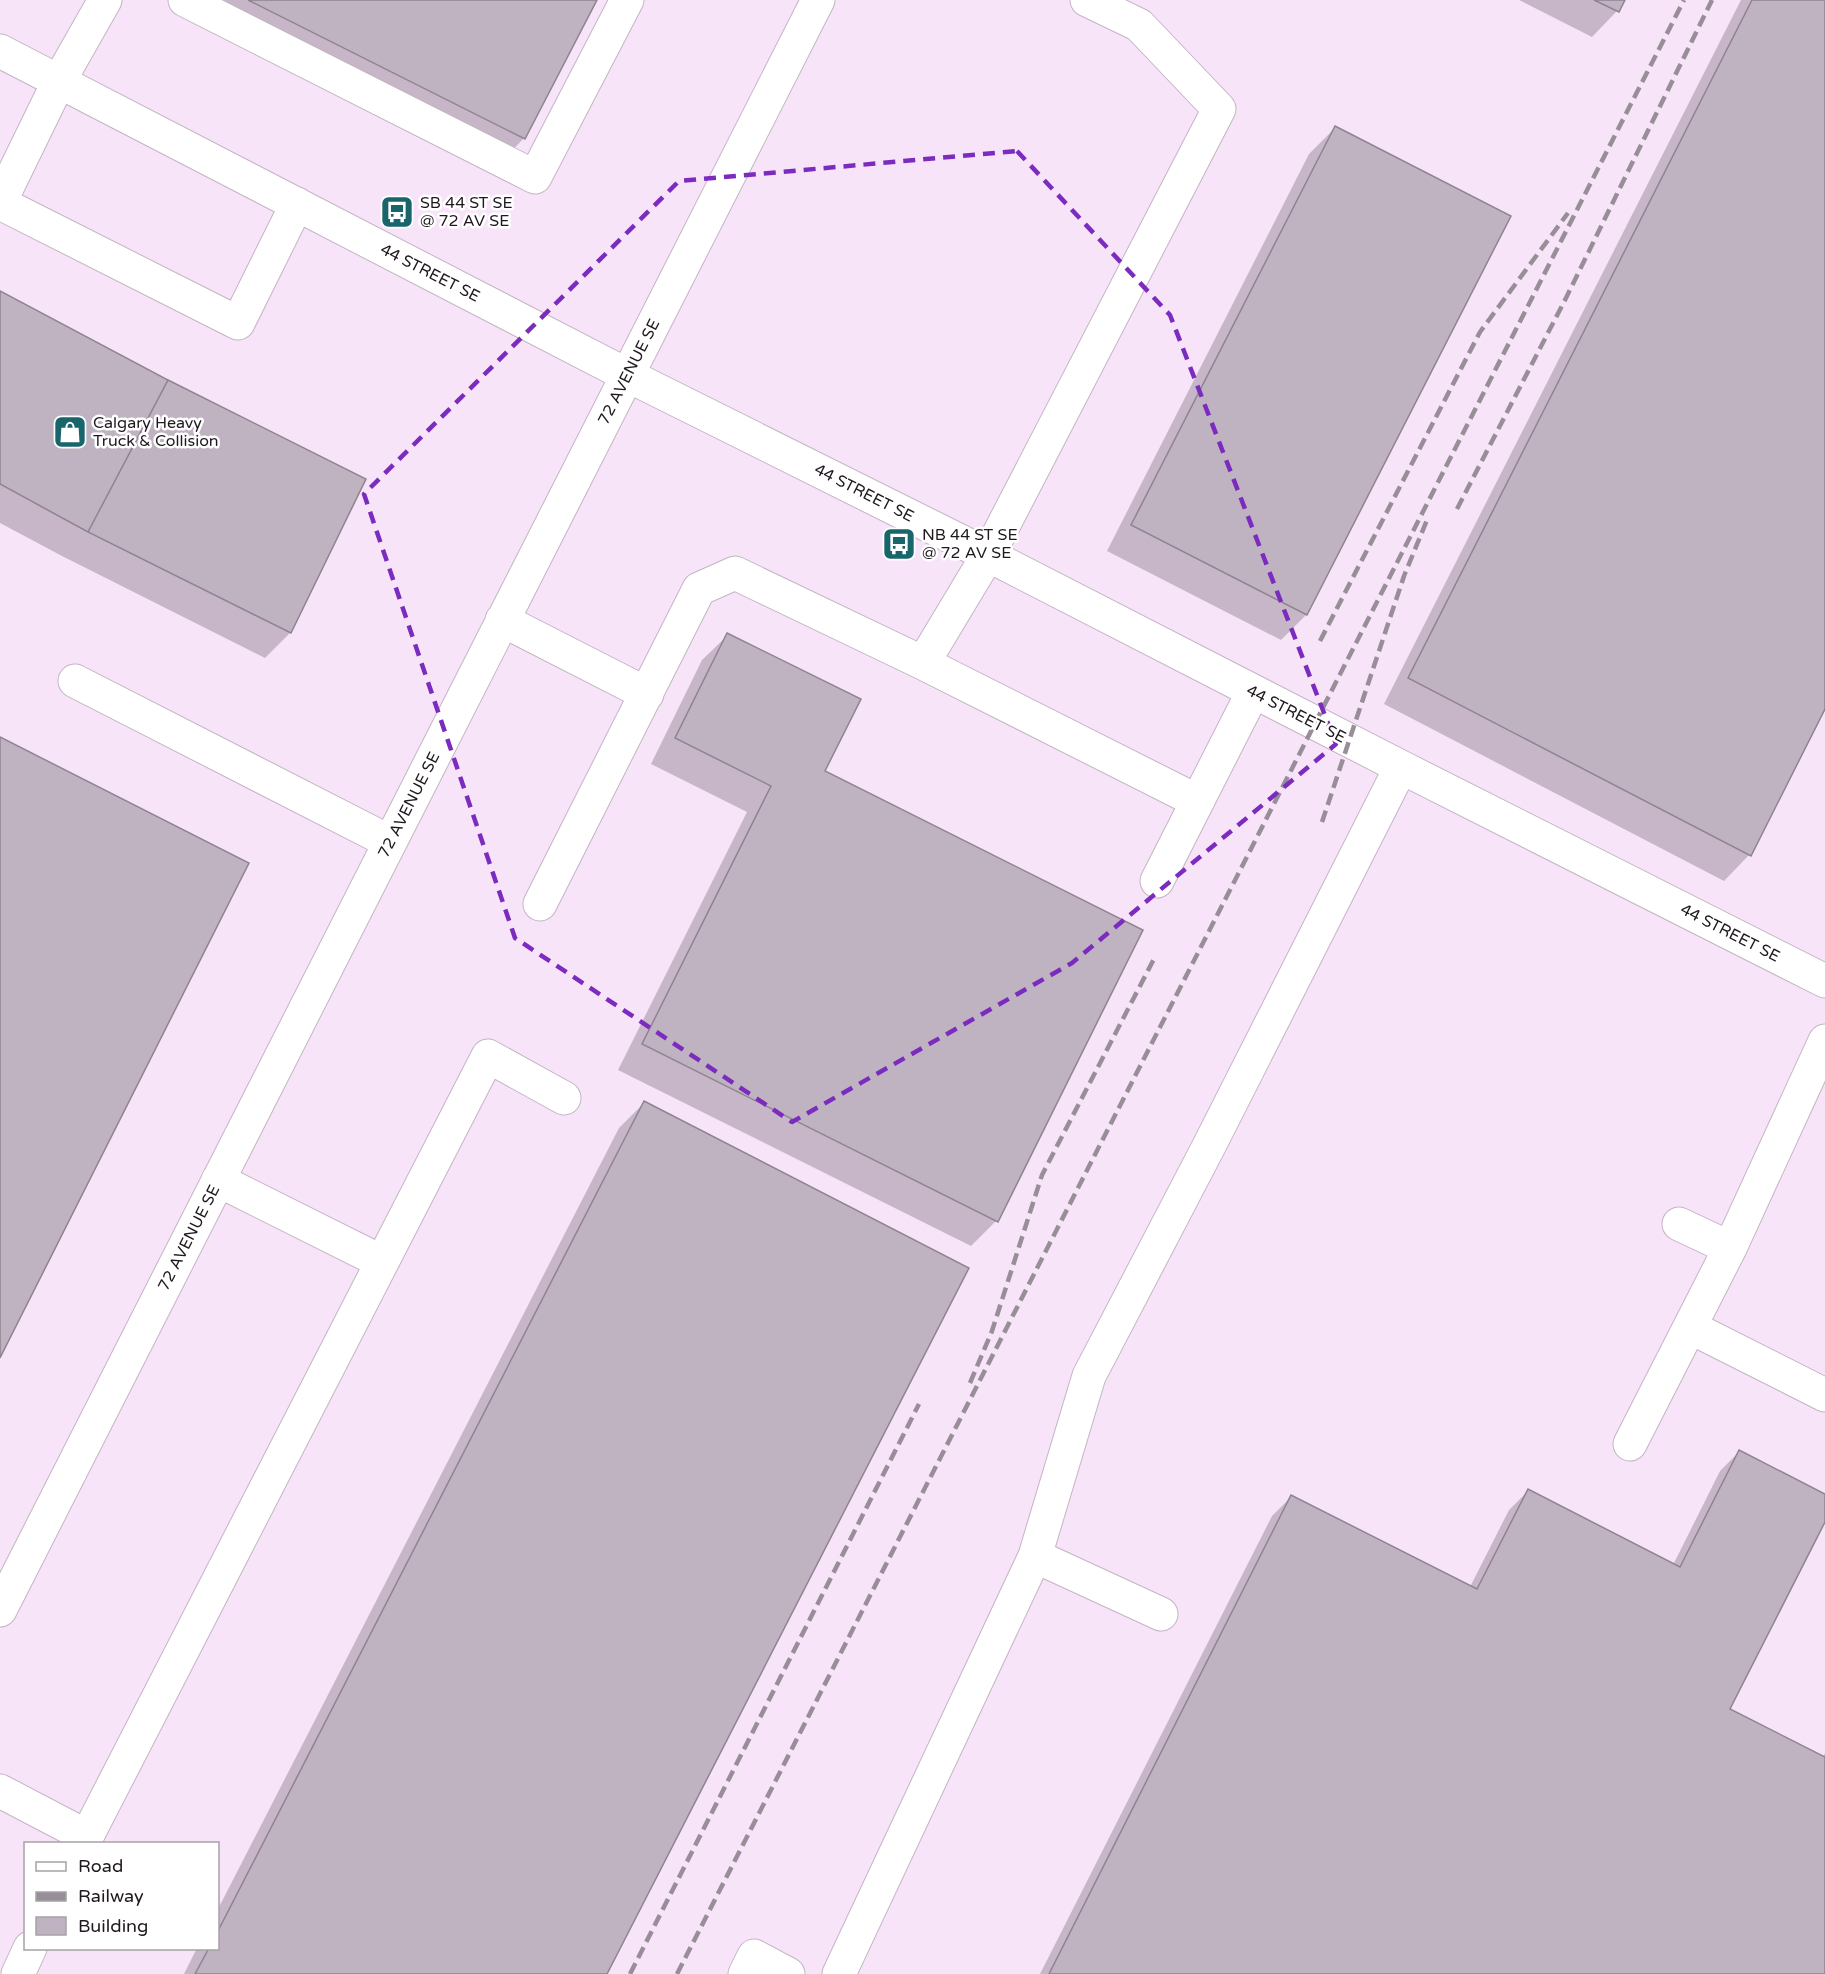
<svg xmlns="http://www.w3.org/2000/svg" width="1825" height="1974" font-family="'Varela Round',sans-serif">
<rect width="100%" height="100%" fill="#fdf1fd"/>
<path fill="#f8e4f9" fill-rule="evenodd" d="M0 0H1825V1974H0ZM26 1844H218V1948H26Z"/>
<path fill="#0003" d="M173 0H595L524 138 499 164Z
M1519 0H1623L1617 11 1592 37Z
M1741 0H1825V706L1749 855 1724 881 1384 704Z
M1335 128 1509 217 1306 615 1281 640 1107 551 1309 154Z
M0 293 168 382 364 480 290 633 265 658 62 556 0 523Z
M728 635 823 771 996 1221 971 1246 618 1070 747 812 651 764 702 660Z
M644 1103 605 1974H184L197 1948H218V1909L619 1128Z
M1739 1452 1825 1496V1519L1728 1710 1823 1757 1825 1753V1974H1040L1272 1516 1291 1497 1470 1587 1509 1510 1528 1491 1673 1565 1720 1471Z"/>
<path fill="#c0b3c1" stroke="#908391" stroke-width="1.5" d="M248 0H597L525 139Z
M1594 0H1625L1619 12Z
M1752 0H1825V709L1751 856 1408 678Z
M1335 126 1511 216 1307 615 1131 525Z
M0 291 168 380 88 532 0 484Z
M168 380 366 479 291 633 88 532Z
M727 633 861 699 825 771 1143 930 998 1222 642 1044 771 786 675 738Z
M0 737 249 863 0 1358Z
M644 1101 969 1268 607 1974H195L209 1948H218V1931Z
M1739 1450 1825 1494V1522L1730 1709 1825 1757V1974H1049L1291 1495 1477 1589 1528 1489 1680 1567Z"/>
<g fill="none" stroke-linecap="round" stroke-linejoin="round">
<defs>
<path id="minor" d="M185 0 535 177 627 0
M0 51 627 375 988 555 1401 767 1825 981
M0 202 59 81 105 0
M0 203 238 323 297 204
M502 620 647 694
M923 663 988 555 1219 109 1139 25 1087 0
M75 681 390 842
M1157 881 1253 692
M540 904 699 589 735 573 923 663 1197 801
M218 1180 382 1262
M1679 1224 1730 1248
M1690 1327 1825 1395
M1630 1444 1730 1248 1825 1041
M1035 1556 1161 1614
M0 1610 818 0
M0 1791 86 1836
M83 1844 488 1056 564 1098
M18 1974 30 1948
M745 1974 754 1956 788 1974
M839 1974 1035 1556 1089 1376 1209 1146 1401 767"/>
</defs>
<use href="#minor" stroke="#c3b5c3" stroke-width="35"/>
<use href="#minor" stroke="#fff" stroke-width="33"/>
<path stroke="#988e98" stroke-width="4.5" stroke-dasharray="12 6" stroke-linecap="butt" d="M1457 509 1566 298 1712 0
M1320 641 1480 332 1568 213
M1322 822 1404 576 1427 520
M970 1383 992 1331 1042 1175 1155 957
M630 1974 919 1404
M677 1974 1684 0"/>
</g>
<path fill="none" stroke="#7b2cbf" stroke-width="4.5" stroke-dasharray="12 8" stroke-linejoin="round" d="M1017 151 1170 315 1336 744 1072 963 792 1122 515 938 364 494 679 181Z"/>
<defs>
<symbol id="bus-square" viewBox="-11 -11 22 22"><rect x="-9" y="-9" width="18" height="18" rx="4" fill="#18666c" stroke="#fff"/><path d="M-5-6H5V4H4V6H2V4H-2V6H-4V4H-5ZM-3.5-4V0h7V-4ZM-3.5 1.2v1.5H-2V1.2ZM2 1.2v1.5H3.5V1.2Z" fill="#fff"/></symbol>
<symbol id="shop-square" viewBox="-11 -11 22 22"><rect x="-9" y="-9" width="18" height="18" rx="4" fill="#18666c" stroke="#fff"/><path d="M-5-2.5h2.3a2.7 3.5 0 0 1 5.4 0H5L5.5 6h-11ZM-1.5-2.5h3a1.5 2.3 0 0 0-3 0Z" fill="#fff"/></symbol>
</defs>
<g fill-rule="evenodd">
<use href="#bus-square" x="378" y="193" width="38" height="38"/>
<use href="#shop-square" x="51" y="413" width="38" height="38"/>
<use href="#bus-square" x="880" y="525" width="38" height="38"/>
</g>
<g text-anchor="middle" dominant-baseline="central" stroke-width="5" stroke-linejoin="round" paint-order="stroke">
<g font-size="16" fill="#1f191f" stroke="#fff" text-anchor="start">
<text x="420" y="203">SB 44 ST SE<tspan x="420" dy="18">@ 72 AV SE</tspan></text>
<text x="93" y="423">Calgary Heavy<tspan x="93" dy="18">Truck &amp; Collision</tspan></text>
<text x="922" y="535">NB 44 ST SE<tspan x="922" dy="18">@ 72 AV SE</tspan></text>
</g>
<g font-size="16" fill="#1f191f" stroke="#fff">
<text transform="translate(430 273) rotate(27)">44 STREET SE</text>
<text transform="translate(629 372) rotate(-63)">72 AVENUE SE</text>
<text transform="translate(864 493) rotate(27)">44 STREET SE</text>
<text transform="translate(1296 714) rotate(27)">44 STREET SE</text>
<text transform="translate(409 805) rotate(-63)">72 AVENUE SE</text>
<text transform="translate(1730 933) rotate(27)">44 STREET SE</text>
<text transform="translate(189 1238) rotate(-63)">72 AVENUE SE</text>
</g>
</g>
<rect x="24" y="1842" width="195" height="108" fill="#ffffff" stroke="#a5a3a5" stroke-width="1.5"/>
<rect x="36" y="1862" width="30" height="9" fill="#ffffff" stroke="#a5a3a5" stroke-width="1.5"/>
<text x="78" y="1872" font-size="18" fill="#1f191f">Road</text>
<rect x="36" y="1892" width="30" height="9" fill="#988e98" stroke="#a5a3a5" stroke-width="1.5"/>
<text x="78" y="1902" font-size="18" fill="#1f191f">Railway</text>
<rect x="36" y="1917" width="30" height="18" fill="#c0b3c1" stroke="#a5a3a5" stroke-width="1.5"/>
<text x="78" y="1932" font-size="18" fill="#1f191f">Building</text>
</svg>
